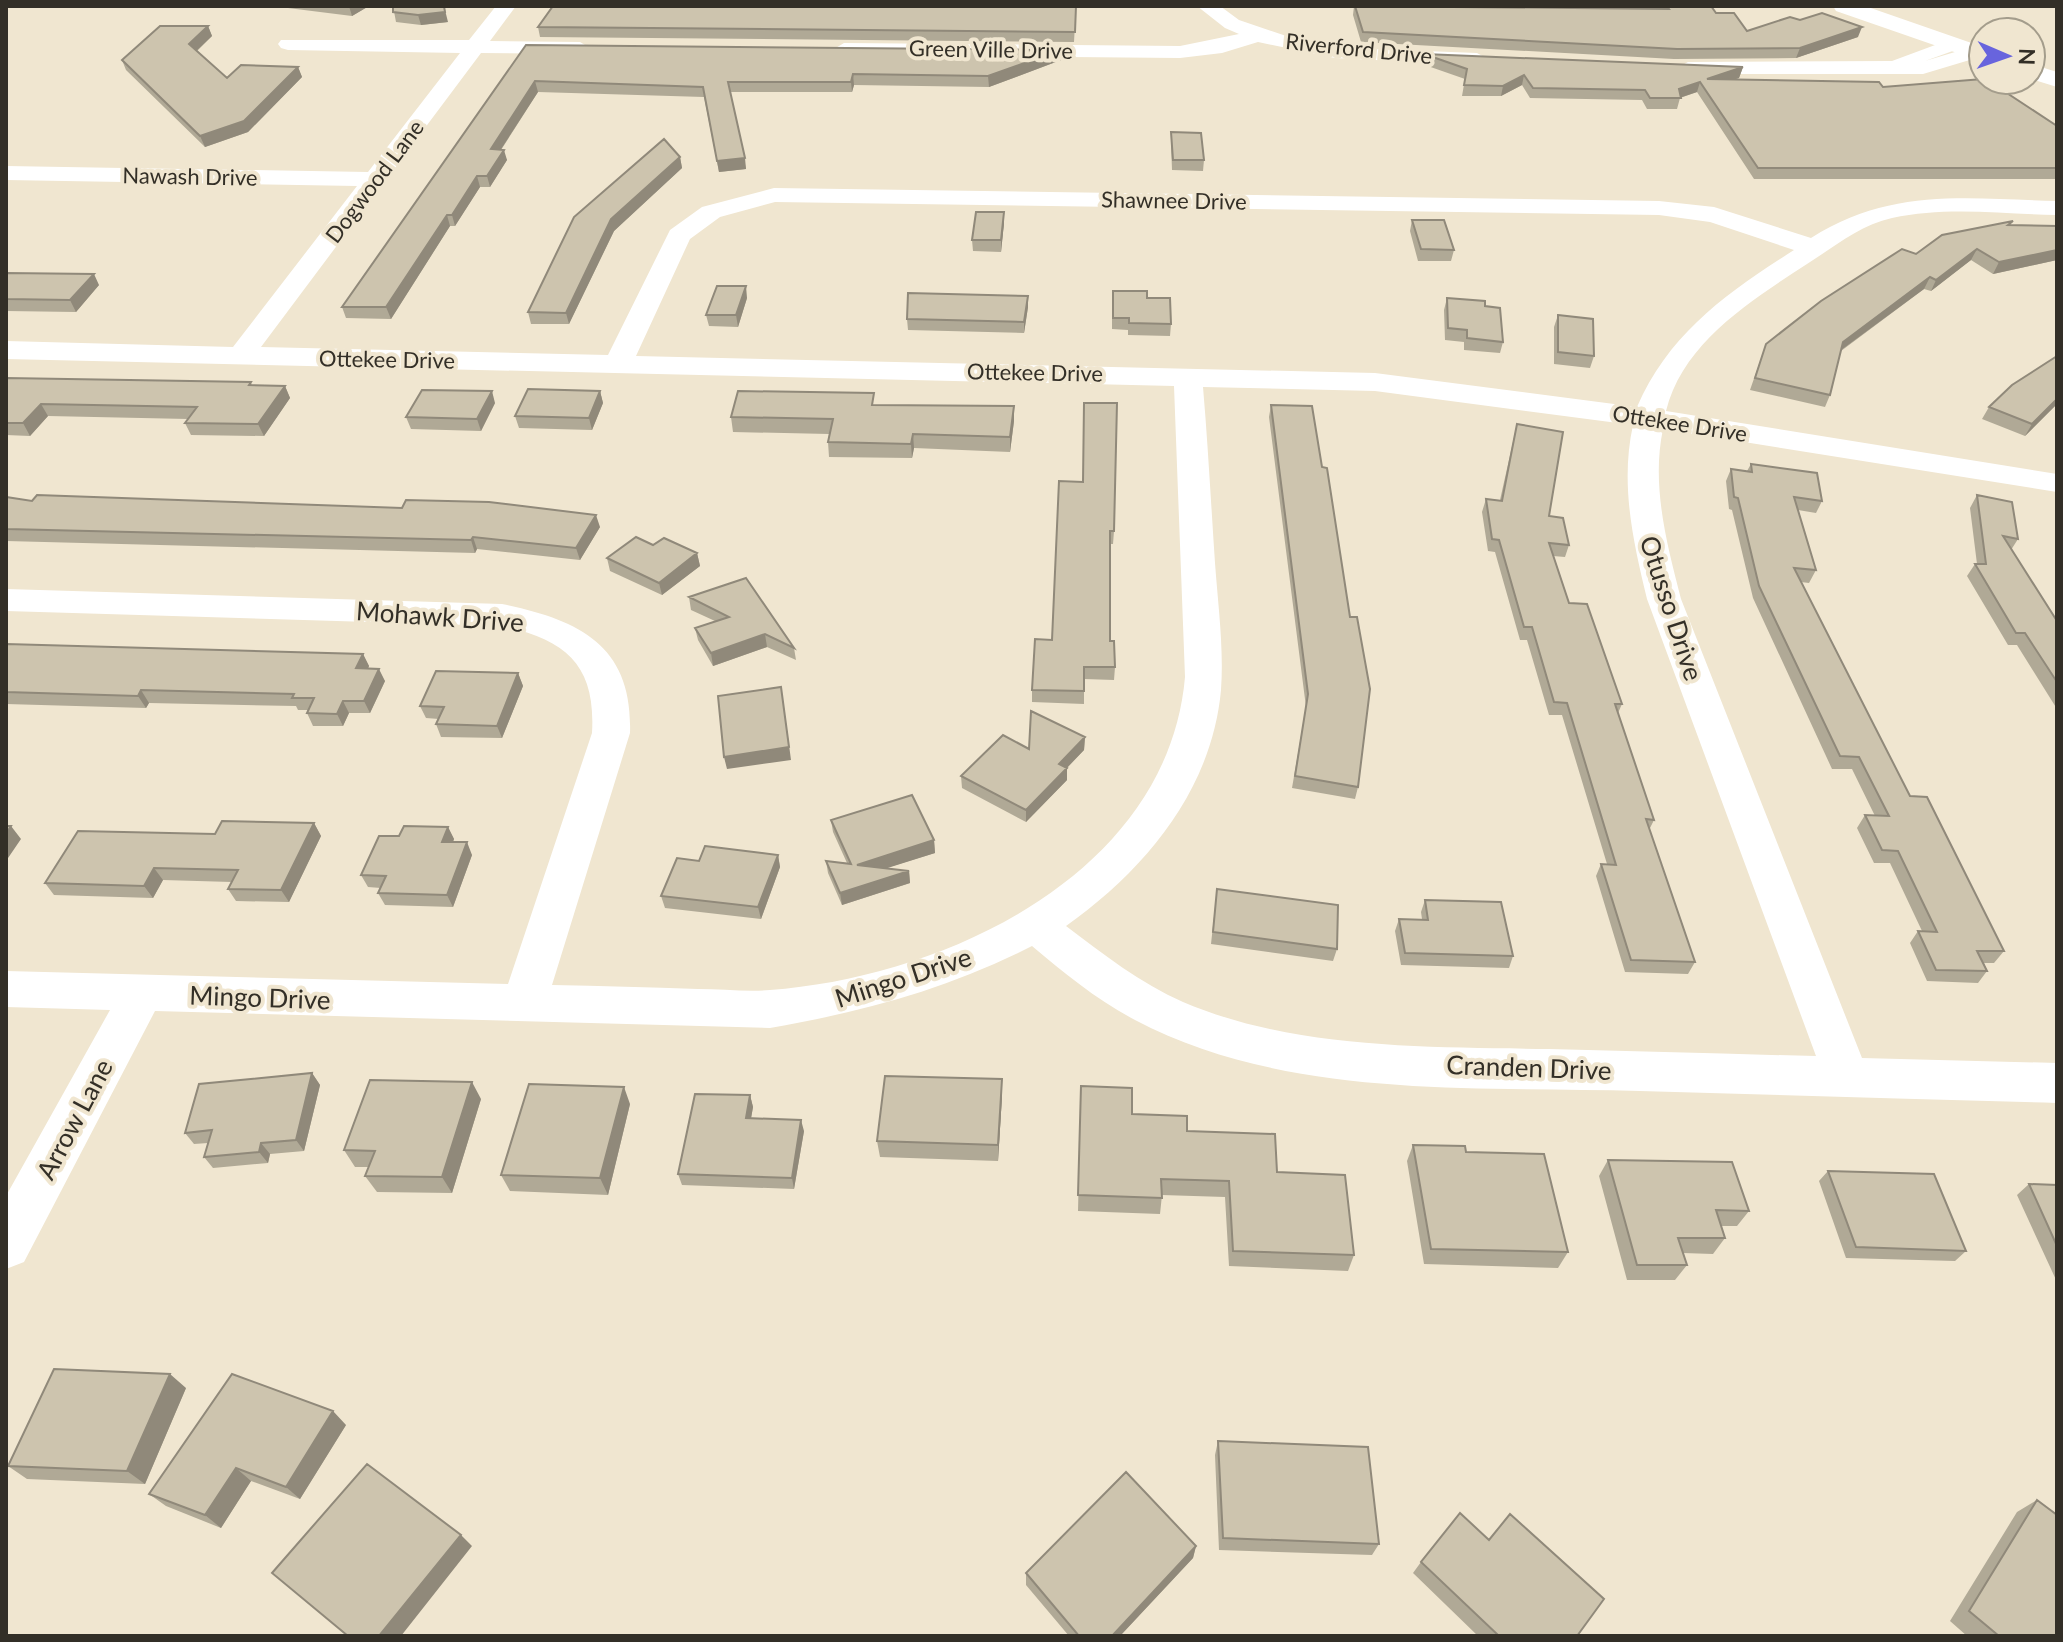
<svg xmlns="http://www.w3.org/2000/svg" width="2063" height="1642" font-family="Lato,sans-serif">
<rect width="100%" height="100%" fill="#f0e6d0"/>
<g fill="none" stroke-linecap="round" stroke-linejoin="round">
<path fill="#fff" fill-rule="evenodd" d="M496 6H516L490 41 580 42 590 48 580 54 481 53 261 347 608 355 670 230 702 207 774 188 1659 201 1714 207 1811 238C1892 187 1966 199 2057 201V215C2003 214 1946 206 1892 218 1860 225 1834 247 1807 264 1752 300 1683 342 1666 411L2057 474V492L1663 429C1651 486 1667 544 1681 599L1862 1058 2057 1063V1103C1918 1099 1779 1095 1640 1091 1474 1086 1287 1100 1135 1020 1097 1000 1064 973 1032 946 948 989 862 1012 770 1028L155 1011 24 1262 6 1269V1196L110 1010 6 1007V971L508 984 592 733C596 665 566 640 502 626L6 611V589L502 604C579 620 633 645 630 733L552 985C601 986 649 987 698 989 722 989 747 992 770 990 946 977 1168 873 1185 677L1174 386 6 359V341L233 347 357 186 6 180V166L368 172 460 53 288 50 281 48 278 44 281 40H469ZM775 202 1659 215 1710 222 1794 250C1728 292 1669 333 1637 407L1375 373 636 356 690 239 720 217ZM1203 387 1375 391 1633 425C1620 484 1633 541 1647 599L1816 1056C1727 1054 1638 1051 1549 1049 1429 1047 1296 1050 1183 1002 1140 983 1103 954 1066 926 1145 870 1212 790 1221 690 1224 648 1218 605 1215 563 1211 504 1208 445 1203 387Z
M1197 6H1220L1239 20 1298 40 1373 49 1477 53 1488 59 1477 65 1335 58 1258 42 1222 53 1180 58 844 55 834 49 844 43 1180 46 1239 34 1225 28Z
M1954 38 1961 40 1964 44 1961 48 1925 61 1975 46 1982 48 1983 56 1923 74H1688L1677 68 1688 62 1892 61Z"/>
<path fill="#fff" fill-rule="evenodd" d="M1833 6H1865L1983 47V62L1836 11Z
M2031 64 2057 72V87L2031 79Z"/>
</g>
<path fill="#b0a996" d="M17 6H109L110 7Z
M272 6H369L352 16Z
M393 6 448 22 421 25 396 22Z
M1076 6 1074 42 540 37 538 27Z
M1354 6 1660 9 1658 6H1711L1716 13 1747 31 1800 20 1858 37 1796 58 1674 59 1361 42 1353 15Z
M208 26 212 36 197 51 227 78 298 67 302 77 248 132 205 147 126 70 122 60Z
M526 45 1061 50V60L989 87 854 85 852 92H730L746 169 719 172 704 97 538 92 501 150 507 160 490 187H480L455 226H450L391 319 346 318 342 307Z
M1424 54 1743 67 1739 78 1733 80 1883 87 2057 126V179H1754L1697 92 1680 98 1677 109H1647L1642 100 1530 98 1522 85 1501 96H1462L1465 79 1422 64Z
M1171 132 1204 160 1203 171 1172 170 1171 143Z
M680 157 682 168 614 231 569 324H531L528 312Z
M1412 220 1454 250 1451 261H1418L1410 231Z
M1004 223 1001 252 973 251 972 240Z
M2011 225 2057 226V260L1993 274 1971 260 1931 291 1924 289 1841 351 1830 395 1825 407 1750 390 1766 344 1916 254Z
M6 273 99 285 76 312 6 311Z
M1028 296V307L1024 333 908 330 907 319Z
M747 298 738 327 709 326 706 315Z
M1147 298 1171 324 1170 336 1128 335V330L1112 329V302Z
M1447 298 1485 306 1503 342 1500 353 1464 350V342L1445 340 1444 310Z
M1558 315 1594 356 1590 368 1554 364V327Z
M6 378 251 382 252 386H285L290 398 264 436 191 435 185 423 188 419 48 416 30 436 6 435Z
M600 391 603 403 592 430 519 428 515 416Z
M495 403 481 431 411 429 406 417Z
M2057 404 2025 436 1982 419 1989 407Z
M875 405 1014 406V421L1010 452 914 448 912 458 829 457 828 442 829 434 733 432 731 417Z
M1271 405 1350 617 1358 787 1355 799 1292 788 1306 707 1269 417Z
M1517 424 1549 516 1569 545 1565 557 1553 556 1569 603 1622 704 1618 713 1654 820 1649 830 1695 962 1688 974 1625 972 1596 876 1601 864H1607L1562 715H1549L1527 640H1520L1495 552 1488 551 1482 512 1486 499 1500 500Z
M1751 464 1822 501 1816 513 1798 510 1816 570 1809 583 1801 582 1910 796 2004 951 1994 963H1984L1987 971 1978 983 1927 981 1910 943 1918 931H1922L1890 863H1874L1857 828 1865 815 1875 816 1852 769H1832L1753 598 1732 510 1729 509 1726 481 1731 469 1747 471Z
M1059 481 1114 531 1113 544H1110V641L1115 667 1114 680 1084 679V704L1032 702V690L1052 640Z
M1977 495 2018 539 2011 550 2057 621V709L2017 645H2008L1967 576 1975 564H1977L1970 508Z
M6 497 32 501 600 527 580 560 477 549 475 553 6 541Z
M653 545 697 553 700 566 662 595 610 571 607 558Z
M689 597 794 648 796 660 767 647 713 666 698 640 695 628 715 621 691 610Z
M6 644 363 654 369 666 368 669 385 681 370 713H349L343 726H313L307 713 308 710H298L296 706 149 703 146 708 6 704Z
M518 673 523 686 502 738 441 737 436 724 439 719 426 718 420 706Z
M1085 737 1084 750 1067 768V780L1026 822 962 788 961 776 1029 749Z
M831 820 934 840 935 853 886 868 909 871 910 883 842 905 828 873 826 861 847 863 833 832Z
M314 823 321 836 289 902 236 901 228 889 232 882 163 880 153 898 54 895 45 883 215 834Z
M448 827 454 839 453 842 472 855 453 907 385 905 378 893 381 888 368 887 361 875 399 836Z
M778 855 780 867 761 919 665 908 661 896 699 861Z
M1217 889 1337 949 1333 961 1211 944Z
M1425 900 1513 956 1509 968 1401 965 1395 931 1399 919H1422L1421 912Z
M312 1073 320 1085 304 1151 270 1154 268 1163 213 1168 204 1157 208 1143 194 1144 185 1133Z
M1002 1079V1096L998 1161 880 1157 877 1141Z
M1081 1086 1132 1114 1187 1131 1277 1172 1354 1255 1348 1271 1229 1266 1225 1197 1162 1195 1160 1214 1078 1211Z
M750 1095 753 1107 751 1118 804 1131 794 1189 682 1185 678 1174Z
M481 1099 452 1193 377 1192 365 1176 369 1167H355L344 1150Z
M630 1104 608 1195 510 1191 501 1175Z
M1413 1145 1466 1152 1568 1252 1558 1268 1424 1264 1407 1161Z
M1608 1160 1749 1211 1737 1226H1721L1725 1238 1713 1254 1683 1253 1687 1265 1675 1280H1627L1599 1176Z
M1828 1171 1966 1251 1955 1261 1846 1258 1819 1181Z
M2029 1184 2057 1185V1282L2017 1195Z
M186 1388 145 1484 27 1479 8 1466Z
M346 1425 300 1499 251 1481 221 1528 166 1506 149 1494Z
M1218 1441 1379 1544 1372 1555 1219 1550 1215 1455Z
M2037 1500 2057 1636H1967L1950 1621 2017 1512Z
M1489 1540 1577 1636H1478L1413 1573 1421 1562Z
M1196 1546 1193 1558 1120 1636H1069L1026 1585V1573Z"/>
<path fill="#90897a" d="M349 6H369L352 16Z
M444 6 448 22 421 25 418 15Z
M208 26 212 36 193 54 189 44Z
M1862 27 1858 37 1796 58 1800 48Z
M1061 50V60L989 87 988 76Z
M298 67 302 77 248 132 205 147 200 136Z
M1743 67 1739 78 1705 89 1707 79Z
M853 74 854 85 852 92 851 82Z
M1524 75 1522 85 1501 96 1503 86Z
M535 81 538 92 494 160 491 149Z
M1700 82 1697 92 1679 98V89Z
M504 150 507 160 490 187 487 176Z
M680 157 682 168 614 231 569 324 566 313 611 219Z
M745 158 746 169 719 172 717 161Z
M477 176 480 187 455 226 452 215Z
M1004 212V223L1001 252V240Z
M447 215 450 226 391 319 386 307Z
M1977 249 1971 260 1931 291 1936 280Z
M2057 250V260L1993 274 1999 262Z
M94 274 99 285 76 312 70 300Z
M1930 277 1924 289 1837 353 1843 342Z
M746 286 747 298 738 327 736 315Z
M1028 296V307L1024 333V322Z
M285 386 290 398 264 436 258 424Z
M492 391 495 403 481 431 477 419Z
M600 391 603 403 592 430 589 418Z
M2057 399V404L2025 436 2032 424Z
M41 404 48 416 30 436 23 423Z
M1014 406V421L1010 452V437Z
M913 434 914 448 912 458 911 444Z
M596 515 600 527 580 560 576 548Z
M473 537 477 549 475 553 471 540Z
M697 553 700 566 662 595 659 583Z
M765 634 767 647 713 666 711 653Z
M363 654 369 666 362 681 356 668Z
M379 669 385 681 370 713 364 701Z
M518 673 523 686 502 738 497 726Z
M141 690 149 703 146 708 138 696Z
M783 700 791 760 727 769 724 757Z
M343 701 349 713 343 726 337 714Z
M1085 737 1084 750 1059 776V764Z
M1067 768V780L1026 822V810Z
M314 823 321 836 289 902 281 890Z
M11 826 21 839 6 861V834Z
M448 827 454 839 448 854 442 842Z
M934 840 935 853 859 877 857 865Z
M467 842 472 855 453 907 447 895Z
M778 855 780 867 761 919 758 907Z
M154 868 163 880 153 898 144 886Z
M909 871 910 883 842 905 840 893Z
M312 1073 320 1085 304 1151 296 1140Z
M1002 1079V1096L998 1161V1145Z
M472 1082 481 1099 452 1193 442 1177Z
M624 1087 630 1104 608 1195 600 1178Z
M750 1095 753 1107 749 1130 746 1118Z
M801 1120 804 1131 794 1189 792 1178Z
M261 1143 270 1154 268 1163 259 1152Z
M170 1374 186 1388 145 1484 127 1471Z
M333 1411 346 1425 300 1499 286 1487Z
M236 1468 251 1481 221 1528 205 1515Z
M461 1535 472 1546 401 1636H379Z
M1196 1546 1193 1558 1120 1636H1112Z"/>
<path fill="#cdc4ae" stroke="#90897a" stroke-width="2" d="M393 6H444L445 12 418 15 393 12Z
M553 6H1076L1075 32 538 27Z
M1355 6 1669 9 1667 6H1711L1716 13H1734L1747 31 1790 17 1800 20 1822 13 1862 27 1800 48 1677 49 1363 32Z
M160 26H208L189 44 227 78 241 65 298 67 244 121 200 136 122 60Z
M526 45 1061 50 988 76 853 74 851 82H728L745 158 717 161 703 87 535 81 491 149 504 150 487 176H477L452 215H447L386 307H342Z
M1424 54 1743 67 1707 79 1879 82 1883 87 1983 79 1987 80 2057 126V168H1758L1700 82 1679 89 1681 98H1650L1645 90 1533 88 1524 75 1503 86 1464 85 1467 69Z
M1171 132 1201 133 1204 160H1173Z
M664 139 680 157 611 219 566 313 528 312 574 217Z
M976 212H1004L1001 240H972Z
M1412 220H1444L1454 250 1421 249Z
M2013 221 2008 225 2057 226V250L1999 262 1977 249 1936 280 1930 277 1843 342 1830 395 1755 378 1766 344 1821 301 1902 249 1916 254 1942 235Z
M6 273 94 274 70 300 6 299Z
M717 286H746L736 315H706Z
M1113 291H1147V298H1170L1171 324 1129 323V318H1113Z
M908 293 1028 296 1024 322 907 319Z
M1447 298 1485 301V306L1500 308 1503 342 1467 338V330L1448 328Z
M1558 315 1593 319 1594 356 1558 352Z
M2057 356V399L2032 424 1989 407 2012 385Z
M6 378 251 382 249 385 285 386 258 424 185 423 197 407 41 404 23 423H6Z
M528 389 600 391 589 418 515 416Z
M422 390 492 391 477 419 406 417Z
M738 391 874 393 872 405 1014 406 1010 437 913 434 911 444 828 442 833 419 731 417Z
M1084 403H1117L1114 531H1110V641H1114L1115 667H1084V691L1032 690 1035 639 1052 640 1059 481 1083 482Z
M1271 405 1312 406 1322 467 1327 468 1350 617H1357L1370 689 1358 787 1295 776 1308 694Z
M1517 424 1563 432 1549 516 1563 518 1569 545 1549 543 1569 603 1587 604 1622 704H1615L1654 820 1646 819 1695 962 1631 960 1601 864 1616 865 1567 703 1554 702 1532 627H1524L1499 540 1492 539 1486 499 1502 501Z
M1751 464 1817 473 1822 501 1794 497 1816 570 1794 568 1910 796 1927 797 2004 951H1977L1987 971 1936 970 1918 931 1937 932 1898 851 1882 850 1865 815 1889 816 1859 757 1840 756 1759 586 1738 498 1734 497 1731 469 1752 472Z
M37 495 402 508 406 500 489 502 596 515 576 548 473 537 471 540 6 529V497L32 501Z
M1977 495 2012 502 2018 539 2003 536 2057 621V682L2025 633H2016L1975 564H1986Z
M636 537 653 545 664 538 697 553 659 583 607 558Z
M746 578 794 648 765 634 711 653 695 628 729 617 689 597Z
M6 644 363 654 356 668 379 669 364 701H343L337 714 307 713 314 698H292L294 694 141 690 138 696 6 692Z
M436 671 518 673 497 726 436 724 444 707 420 706Z
M781 687 789 747 724 757 718 696Z
M1031 711 1085 737 1059 764 1067 768 1026 810 961 776 1003 735 1029 749Z
M912 795 934 840 857 865 909 871 840 893 826 861 851 864 831 820Z
M222 821 314 823 281 890 228 889 238 870 154 868 144 886 45 883 78 831 215 834Z
M6 826H11L6 834Z
M404 826 448 827 442 842H467L447 895 378 893 386 876 361 875 379 836H399Z
M705 846 778 855 758 907 661 896 677 858 699 861Z
M1217 889 1338 905 1337 949 1213 932Z
M1425 900 1501 902 1513 956 1405 953 1399 919 1428 920Z
M312 1073 296 1140 261 1143 259 1152 204 1157 212 1130 185 1133 199 1084Z
M885 1076 1002 1079 998 1145 877 1141Z
M370 1080 472 1082 442 1177 365 1176 375 1151 344 1150Z
M529 1084 624 1087 600 1178 501 1175Z
M1081 1086 1132 1088V1114L1187 1116V1131L1275 1134 1277 1172 1345 1175 1354 1255 1233 1251 1229 1181 1161 1179 1162 1198 1078 1195Z
M695 1094 750 1095 746 1118 801 1120 792 1178 678 1174Z
M1413 1145 1465 1146 1466 1152 1544 1154 1568 1252 1431 1249Z
M1608 1160 1732 1162 1749 1211 1716 1210 1725 1238H1678L1687 1265H1637Z
M1828 1171 1934 1174 1966 1251 1856 1247Z
M2029 1184 2057 1185V1246Z
M54 1369 170 1374 127 1471 8 1466Z
M232 1374 333 1411 286 1487 236 1468 205 1515 149 1494Z
M1218 1441 1368 1447 1379 1544 1223 1538Z
M367 1464 461 1535 379 1636H348L272 1573Z
M1126 1472 1196 1546 1112 1636H1079L1026 1573Z
M2037 1500 2057 1515V1636H1999L1969 1611Z
M1460 1513 1489 1540 1510 1514 1604 1599 1577 1636H1499L1421 1562Z"/>
<g text-anchor="middle" dominant-baseline="central" stroke-width="8" stroke-linejoin="round" paint-order="stroke">
<g font-size="22" fill="#332f27" stroke="#f0e6d0">
<text transform="translate(1359 48) rotate(6)">Riverford Drive</text>
<text transform="translate(991 49) rotate(1)">Green Ville Drive</text>
<text transform="translate(190 176) rotate(1)">Nawash Drive</text>
<text transform="translate(374 181) rotate(-53)">Dogwood Lane</text>
<text transform="translate(1174 200) rotate(1)">Shawnee Drive</text>
<text transform="translate(387 359) rotate(1)">Ottekee Drive</text>
<text transform="translate(1035 372) rotate(1)">Ottekee Drive</text>
<text transform="translate(1680 423) rotate(9)">Ottekee Drive</text>
</g>
<g font-size="26" fill="#332f27" stroke="#f0e6d0">
<text transform="translate(1672 608) rotate(72)">Otusso Drive</text>
<text transform="translate(440 616) rotate(4)">Mohawk Drive</text>
<text transform="translate(903 977) rotate(-18)">Mingo Drive</text>
<text transform="translate(260 997) rotate(2)">Mingo Drive</text>
<text transform="translate(1529 1067) rotate(2)">Cranden Drive</text>
<text transform="translate(74 1119) rotate(-62)">Arrow Lane</text>
</g>
</g>
<rect width="2063" height="1642" fill="none" stroke="#332f27" stroke-width="16"/>
<g transform="translate(2007 56) rotate(92)"><circle r="38" fill="#f0e6d0" stroke="#a49d8c" stroke-width="2"/>
<path d="M0-6L14 30L0 20L-14 30Z" fill="#6864dd"/>
<text y="-12" font-size="22" font-weight="bold" text-anchor="middle" fill="#332f27">N</text>
</g>
</svg>
